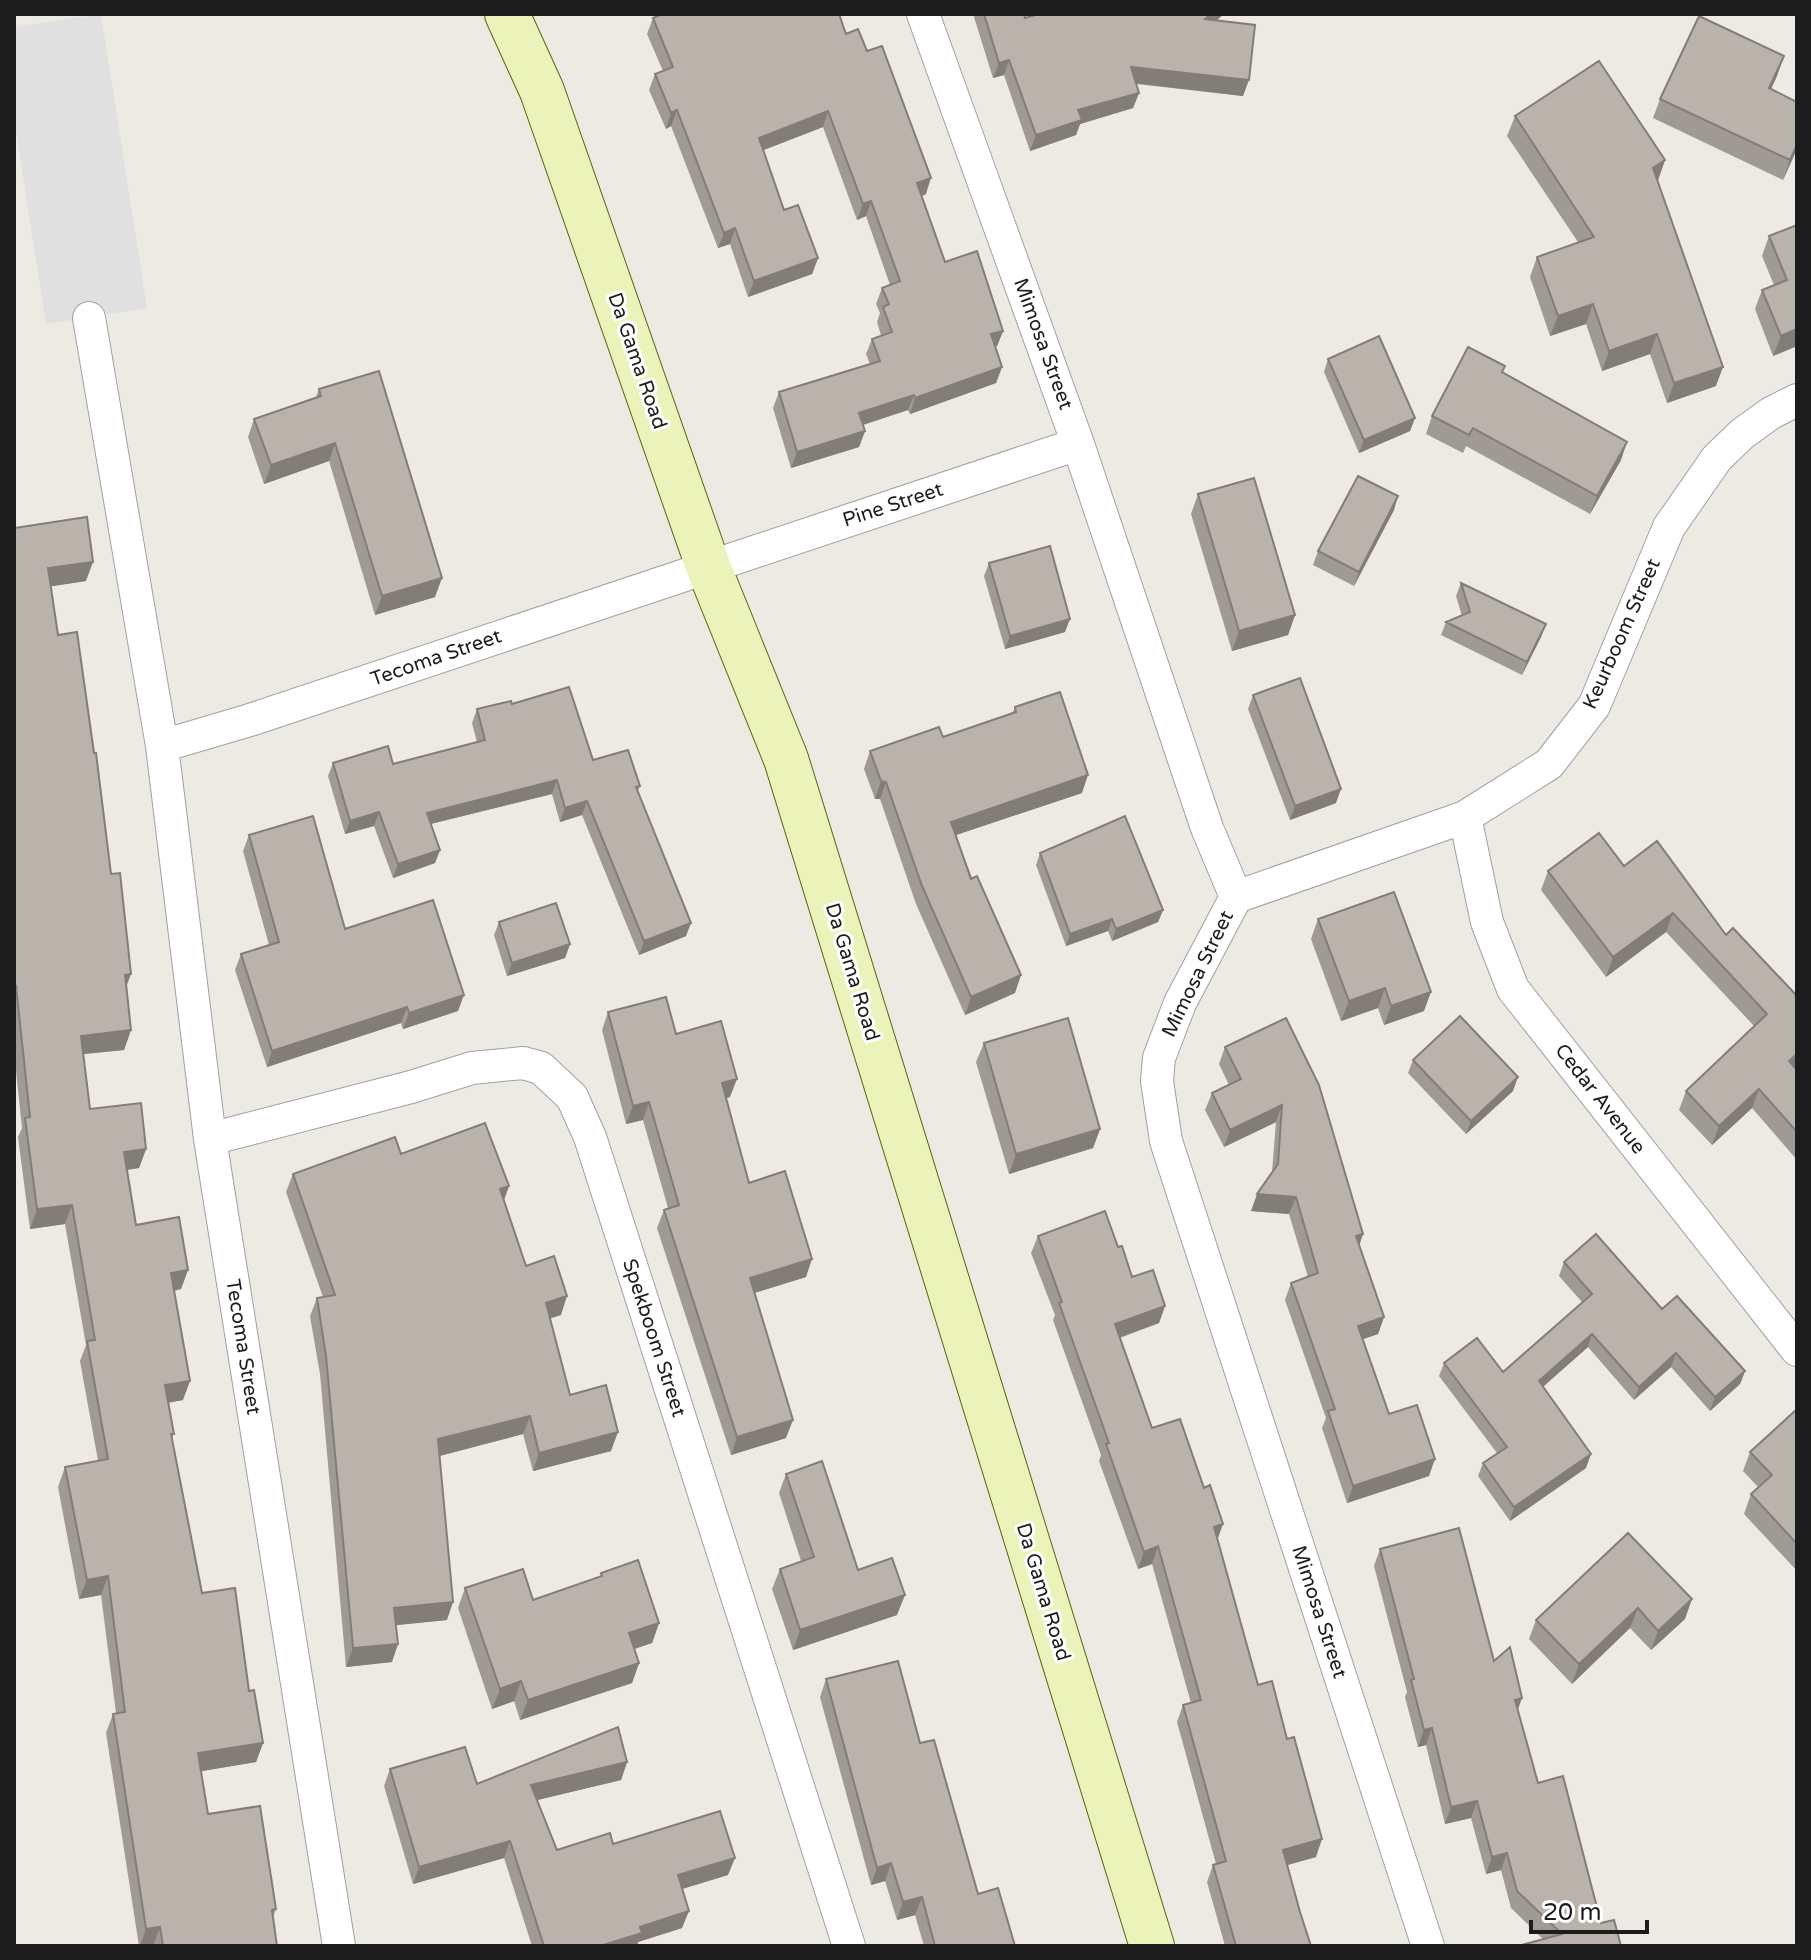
<svg xmlns="http://www.w3.org/2000/svg" width="1811" height="1960" font-family="'Varela Round',sans-serif">
<rect width="100%" height="100%" fill="#edeae3"/>
<path fill="#e0e0e0" d="M101 14 147 308 46 324 14 119V27Z"/>
<g fill="none" stroke-linecap="round" stroke-linejoin="round">
<defs>
<path id="street" d="M923 14 1078 444 1207 828 1236 897
M89 318 162 746 210 1139 339 1946
M162 746 250 720 1078 444
M1465 817 1487 922 1513 989 1797 1350
M1236 897 1180 1003 1159 1058 1157 1081 1166 1141 1428 1946
M1236 897 1465 817 1549 764 1594 706 1669 527 1717 458 1742 434 1771 413 1797 400
M210 1139 411 1087 472 1068 523 1063 541 1068 572 1097 590 1137 849 1946"/>
<path id="secondary" d="M507 14 542 91 708 566 786 759 1152 1946"/>
</defs>
<use href="#street" stroke="#a0a0a0" stroke-width="34"/>
<use href="#secondary" stroke="#57680f" stroke-width="46"/>
<use href="#street" stroke="#fff" stroke-width="32"/>
<use href="#secondary" stroke="#ebf3bb" stroke-width="44"/>
</g>
<path fill="#9f9a94" d="M976 14H1024L1025 18 1224 14 1216 21 1243 96 1136 84 1139 93 1133 108 1080 124 1076 135 1030 151 1004 75 993 78 974 17Z
M653 18 846 34 926 194 922 196 945 262 1003 331 997 346 995 347 1002 367 996 383 910 414 908 410 863 425 865 431 859 447 791 468 773 408 779 392 870 364 866 354 872 339 881 335 877 322 880 313 876 304 882 288 890 285 866 216 857 220 823 127 763 150 784 210 818 258 812 274 748 297 730 244 718 248 671 126 666 129 649 90 655 74 663 71 647 34Z
M1777 76 1771 89 1797 149 1783 180 1653 118 1660 99Z
M1515 116 1665 160 1658 180 1716 386 1667 403 1650 354 1602 371 1586 324 1550 336 1530 277 1537 257 1578 242 1507 136Z
M1797 225V346L1773 356 1755 309 1762 290 1774 285 1762 256 1769 236Z
M1328 359 1415 418 1410 431 1359 453 1324 372Z
M1502 373 1621 460 1590 514 1466 446 1463 453 1426 434 1432 416Z
M319 389 435 597 375 615 329 461 264 484 248 437 254 419 316 397Z
M1198 494 1295 615 1288 635 1232 651 1191 514Z
M1394 510 1354 586 1313 565 1318 551Z
M14 528 86 581 51 586 58 635 111 874 127 987 131 1030 124 1050 83 1054 90 1109 146 1149 139 1168 127 1170 136 1225 188 1270 181 1289 174 1291 183 1400 168 1403 174 1434 172 1438 202 1593 249 1691 263 1743 256 1762 201 1771 208 1814 276 1909 273 1917 277 1946H139L106 1733 113 1714 116 1713 101 1595 79 1599 58 1487 65 1467 98 1461 80 1361 86 1345 65 1224 30 1229 18 1137 22 1128 14 1052Z
M989 563 1065 632 1005 649 984 576Z
M1461 583 1541 637 1522 675 1441 635 1446 622 1462 616 1456 596Z
M1253 695 1336 803 1290 820 1248 709Z
M512 704 593 760 640 786 638 791 686 936 639 955 582 815 560 822 552 794 431 824 440 850 435 863 393 878 374 826 345 834 328 776 333 763 393 764 477 742 472 723 477 709Z
M1015 707 1082 793 956 835 1015 993 965 1015 916 904 880 799H875L864 769 870 751 943 737 1012 714Z
M249 835 345 929 458 1011 403 1029 401 1023 267 1067 235 970 241 954 269 945 243 851Z
M1040 853 1163 910 1158 922 1112 941 1108 931 1066 946 1036 865Z
M1624 866 1726 935 1797 996V1066L1795 1068 1797 1070V1160L1752 1108 1712 1145 1679 1110 1686 1091 1754 1026 1666 932 1606 977 1541 890 1548 871Z
M1318 919 1424 1011 1384 1025 1378 1008 1341 1021 1311 939Z
M499 922 570 944 565 958 507 976 494 935Z
M608 1012 676 1034 730 1097 726 1098 749 1183 806 1277 755 1293 786 1438 731 1455 657 1228 664 1210 668 1208 643 1120 626 1124 602 1030Z
M1286 1018 1363 1234 1359 1246 1384 1317 1378 1334 1363 1339 1389 1414 1429 1476 1347 1503 1322 1428 1326 1418 1285 1300 1291 1283 1308 1277 1289 1214 1251 1211 1272 1172 1276 1122 1224 1147 1205 1110 1212 1093 1229 1085 1219 1064 1225 1047Z
M984 1043 1100 1129 1093 1148 1009 1174 976 1062Z
M1413 1060 1513 1091 1466 1134 1408 1073Z
M401 1154 509 1186 504 1200 526 1266 561 1315 550 1318 570 1395 611 1451 533 1471 523 1434 440 1456 447 1620 396 1625 392 1662 346 1667 320 1374 310 1316 317 1298 323 1297 286 1192 293 1174Z
M1038 1236 1118 1247 1132 1277 1165 1306 1159 1323 1120 1338 1152 1428 1218 1539 1258 1685 1316 1857 1287 1865 1300 1912 1311 1946H1225L1207 1882 1213 1865 1216 1864 1177 1722 1183 1705 1191 1703 1152 1564 1138 1569 1099 1461 1101 1455 1053 1320 1055 1315 1031 1253Z
M1564 1262 1662 1309 1745 1371 1740 1384 1710 1411 1671 1367 1634 1400 1588 1347 1543 1386 1586 1468 1510 1521 1478 1476 1483 1463 1497 1453 1439 1376 1444 1363 1503 1372 1582 1302 1559 1276Z
M1797 1409V1571L1744 1514 1751 1494 1759 1488 1743 1471 1750 1452Z
M786 1474 858 1570 897 1615 793 1650 772 1589 780 1569 801 1561 779 1493Z
M1628 1533 1685 1619 1651 1650 1630 1628 1572 1684 1529 1639 1536 1620Z
M1380 1549 1494 1661 1518 1709 1538 1783 1601 1923 1543 1939 1511 1908 1501 1870 1486 1874 1471 1818 1445 1824 1426 1745 1418 1747 1405 1697 1407 1692 1374 1566Z
M601 1573 659 1623 652 1643 634 1649 639 1663 632 1683 520 1720 514 1701 492 1709 458 1608 465 1588 533 1600 600 1577Z
M826 1679 920 1743 978 1894 1015 1946H924L915 1915 897 1920 885 1881 871 1885 820 1697Z
M627 1762 621 1780 537 1800 557 1850 613 1844 728 1875 682 1889V1928L638 1942 637 1946H532L504 1858 413 1884 384 1786 390 1769 477 1784Z"/>
<path fill="#827d78" d="M1211 14H1224L1199 35 1205 19Z
M1784 56 1777 76 1762 108 1769 88Z
M1009 60 1004 75 993 78 999 63Z
M1131 67 1249 80 1243 96 1125 82Z
M1139 93 1133 108 1080 124 1076 135 1030 151 1036 135 1078 110Z
M677 110 671 126 666 129 671 113Z
M828 111 823 127 754 154 759 138Z
M1797 145V149L1783 180 1790 160Z
M1665 160 1658 180 1653 168Z
M931 178 926 194 912 199 917 183Z
M871 201 866 216 857 220 863 204Z
M735 228 730 244 718 248 724 233Z
M818 258 812 274 748 297 754 281Z
M1593 304 1586 324 1550 336 1558 316Z
M1797 329V346L1773 356 1781 336Z
M1003 331 997 346 985 350 991 334Z
M1657 334 1650 354 1602 371 1609 351Z
M1002 367 996 383 910 414 915 398Z
M1723 367 1716 386 1667 403 1674 383Z
M914 395 908 410 853 428 859 413Z
M1415 418 1410 431 1359 453 1364 440Z
M865 431 859 447 791 468 797 452Z
M1627 442 1621 460 1590 514 1597 496Z
M335 443 329 461 264 484 271 465Z
M1398 496 1394 510 1354 586 1359 572Z
M93 562 86 581 41 588 48 568Z
M442 578 435 597 375 615 382 596Z
M1295 615 1288 635 1232 651 1239 631Z
M1070 619 1065 632 1005 649 1010 636Z
M1546 624 1541 637 1522 675 1527 662Z
M1088 775 1082 793 944 839 951 822Z
M557 780 552 794 422 826 427 813Z
M881 781 886 782 880 799H875Z
M1341 789 1336 803 1290 820 1295 806Z
M587 801 582 815 560 822 565 808Z
M379 812 374 826 345 834 350 821Z
M440 850 435 863 393 878 398 864Z
M1163 910 1158 922 1112 941 1116 929Z
M1673 913 1666 932 1606 977 1613 957Z
M1112 919 1108 931 1066 946 1070 934Z
M691 923 686 936 639 955 644 941Z
M570 944 565 958 507 976 512 963Z
M131 974 124 993 125 975Z
M1021 975 1015 993 965 1015 971 997Z
M1385 988 1378 1008 1341 1021 1349 1001Z
M1431 992 1424 1011 1384 1025 1391 1006Z
M464 995 458 1011 403 1029 409 1013Z
M407 1007 401 1023 267 1067 272 1051Z
M131 1030 124 1050 74 1055 81 1036Z
M1797 1054V1066L1782 1080 1789 1061Z
M1518 1077 1513 1091 1466 1134 1471 1121Z
M737 1079 730 1097 715 1101 722 1083Z
M1759 1089 1752 1108 1712 1145 1719 1126Z
M649 1102 643 1120 626 1124 633 1106Z
M1282 1105 1276 1122 1224 1147 1230 1130Z
M1100 1129 1093 1148 1009 1174 1016 1154Z
M146 1149 139 1168 117 1171 124 1152Z
M509 1186 502 1205 500 1189Z
M1257 1194 1296 1197 1289 1214 1251 1211Z
M72 1205 65 1224 30 1229 37 1209Z
M1363 1234 1357 1251 1356 1236Z
M812 1259 806 1277 744 1296 750 1278Z
M188 1270 181 1289 164 1292 171 1273Z
M567 1296 561 1315 539 1322 546 1303Z
M1165 1306 1159 1323 1109 1341 1115 1324Z
M1384 1317 1378 1334 1352 1343 1358 1326Z
M1592 1334 1588 1347 1535 1394 1539 1381Z
M1676 1353 1671 1367 1634 1400 1639 1387Z
M1745 1371 1740 1384 1710 1411 1715 1397Z
M190 1381 183 1400 158 1404 165 1385Z
M530 1416 523 1434 431 1458 438 1439Z
M793 1420 786 1438 731 1455 737 1437Z
M618 1432 611 1451 533 1471 539 1453Z
M1591 1454 1586 1468 1510 1521 1514 1507Z
M1435 1459 1429 1476 1347 1503 1353 1486Z
M1223 1524 1217 1541 1214 1527Z
M1158 1546 1152 1564 1138 1569 1144 1552Z
M108 1576 101 1595 79 1599 87 1580Z
M905 1595 897 1615 793 1650 800 1630Z
M1692 1599 1685 1619 1651 1650 1658 1631Z
M453 1602 447 1620 388 1626 394 1608Z
M1638 1608 1630 1628 1572 1684 1579 1664Z
M659 1623 652 1643 622 1653 629 1633Z
M398 1644 392 1662 346 1667 353 1648Z
M639 1663 632 1683 520 1720 528 1700Z
M521 1681 514 1701 492 1709 500 1689Z
M1522 1698 1516 1715 1515 1700Z
M1432 1728 1426 1745 1418 1747 1424 1730Z
M263 1743 256 1762 191 1773 198 1753Z
M627 1762 621 1780 525 1803 531 1785Z
M1477 1801 1471 1818 1445 1824 1451 1807Z
M1322 1839 1316 1857 1277 1868 1283 1850Z
M510 1841 504 1858 413 1884 419 1867Z
M1507 1853 1501 1870 1486 1874 1492 1857Z
M735 1858 728 1875 672 1892 678 1875Z
M891 1863 885 1881 871 1885 877 1868Z
M922 1897 915 1915 897 1920 903 1902Z
M689 1911 682 1928 638 1942 637 1946H600L640 1927Z
M160 1927 153 1946H140L146 1929Z"/>
<path fill="#b9b3ac" stroke="#827d78" stroke-width="2" d="M662 14H839L846 34 858 29 867 51 882 46 931 178 917 183 945 262 977 251 1003 331 991 334 1002 367 915 398 914 395 859 413 865 431 797 452 779 392 880 361 872 339 892 332 883 307 889 304 882 288 900 281 871 201 863 204 828 111 759 138 784 210 798 205 818 258 754 281 735 228 724 233 677 110 671 113 655 74 673 67 653 18Z
M984 14H1024L1025 18 1039 14H1211L1205 19 1255 25 1249 80 1131 67 1139 93 1078 110 1082 120 1036 135 1009 60 999 63Z
M1699 16 1784 56 1769 88 1797 102V145L1790 160 1660 99Z
M1599 61 1665 160 1653 168 1723 367 1674 383 1657 334 1609 351 1593 304 1558 316 1537 257 1594 237 1515 116Z
M1797 225V329L1781 336 1762 290 1787 280 1769 236Z
M1379 336 1415 418 1364 440 1328 359Z
M1468 347 1505 366 1502 372 1627 442 1597 496 1473 428 1469 435 1432 416Z
M379 371 442 578 382 596 335 443 271 465 254 419 321 396 319 389Z
M1358 476 1398 496 1359 572 1318 551Z
M1254 478 1295 615 1239 631 1198 494Z
M87 517 93 562 48 568 58 635 77 632 94 753H96L111 874 120 873 131 974 125 975 131 1030 81 1036 90 1109 141 1103 146 1149 124 1152 136 1225 179 1217 188 1270 171 1273 190 1381 165 1385 174 1434H171L202 1593 235 1588 249 1691 254 1690 263 1743 198 1753 208 1814 260 1806 276 1909 272 1910 277 1946H163L160 1927 146 1929 113 1714 125 1712 108 1576 87 1580 65 1467 108 1459 87 1341 95 1340 72 1205 37 1209 25 1118 30 1117 16 986H14V528Z
M1050 546 1070 619 1010 636 989 563Z
M1461 583 1546 624 1527 662 1446 622 1470 612Z
M1300 678 1341 789 1295 806 1253 695Z
M569 687 593 760 628 750 640 786 636 787 691 923 644 941 587 801 565 808 557 780 427 813 440 850 398 864 379 812 350 821 333 763 388 746 393 764 485 740 477 709 511 701 512 704Z
M1060 692 1088 775 951 822 971 879 977 876 1021 975 971 997 922 886 886 782 881 781 870 751 939 727 943 737 1016 712 1015 707Z
M313 816 345 929 433 900 464 995 409 1013 407 1007 272 1051 241 954 279 942 249 835Z
M1125 816 1163 910 1116 929 1112 919 1070 934 1040 853Z
M1599 833 1624 866 1657 841 1726 935 1733 928 1797 996V1054L1789 1061 1797 1070V1132L1759 1089 1719 1126 1686 1091 1767 1014 1673 913 1613 957 1548 871Z
M1394 892 1431 992 1391 1006 1385 988 1349 1001 1318 919Z
M556 903 570 944 512 963 499 922Z
M666 997 676 1034 721 1021 737 1079 722 1083 749 1183 785 1171 812 1259 750 1278 793 1420 737 1437 664 1210 679 1205 649 1102 633 1106 608 1012Z
M1460 1016 1518 1077 1471 1121 1413 1060Z
M1068 1018 1100 1129 1016 1154 984 1043Z
M1286 1018 1319 1085 1363 1234 1356 1236 1384 1317 1358 1326 1389 1414 1417 1405 1435 1459 1353 1486 1328 1411 1335 1409 1291 1283 1318 1273 1296 1197 1257 1194 1278 1164 1282 1105 1230 1130 1212 1093 1241 1079 1225 1047Z
M485 1123 509 1186 500 1189 526 1266 554 1256 567 1296 546 1303 570 1395 606 1385 618 1432 539 1453 530 1416 438 1439 453 1602 394 1608 398 1644 353 1648 326 1356 317 1298 335 1295 293 1174 395 1137 401 1154Z
M1105 1211 1118 1247 1122 1246 1132 1277 1153 1270 1165 1306 1115 1324 1152 1428 1180 1419 1204 1488 1210 1485 1223 1524 1214 1527 1258 1685 1272 1681 1287 1739 1294 1737 1322 1839 1283 1850 1300 1912 1311 1946H1236L1213 1865 1226 1861 1183 1705 1201 1700 1158 1546 1144 1552 1106 1444 1109 1443 1059 1303 1062 1302 1038 1236Z
M1596 1234 1662 1309 1677 1296 1745 1371 1715 1397 1676 1353 1639 1387 1592 1334 1539 1381 1591 1454 1514 1507 1483 1463 1507 1447 1444 1363 1477 1338 1503 1372 1592 1294 1564 1262Z
M1797 1409V1544L1751 1494 1772 1475 1750 1452Z
M822 1461 858 1570 892 1558 905 1595 800 1630 780 1569 814 1557 786 1474Z
M1459 1528 1494 1661 1510 1647 1522 1698 1515 1700 1538 1783 1563 1776 1601 1923 1614 1920 1621 1946H1518L1562 1934 1517 1891 1507 1853 1492 1857 1477 1801 1451 1807 1432 1728 1424 1730 1411 1680 1414 1679 1380 1549Z
M1628 1533 1692 1599 1658 1631 1638 1608 1579 1664 1536 1620Z
M638 1560 659 1623 629 1633 639 1663 528 1700 521 1681 500 1689 465 1588 523 1569 533 1600 602 1576 601 1573Z
M898 1661 920 1743 934 1740 978 1894 998 1888 1015 1946H935L922 1897 903 1902 891 1863 877 1868 826 1679Z
M618 1727 627 1762 531 1785 557 1850 610 1833 613 1844 720 1811 735 1858 678 1875 689 1911 640 1927 642 1933 600 1946H544L510 1841 419 1867 390 1769 465 1747 477 1784Z"/>
<g text-anchor="middle" dominant-baseline="central" stroke-width="6" stroke-linejoin="round" paint-order="stroke">
<g font-size="20" fill="#1c1c1c" stroke="#fff">
<text transform="translate(1043 344) rotate(70)">Mimosa Street</text>
<text transform="translate(637 361) rotate(71)">Da Gama Road</text>
<text transform="translate(893 505) rotate(-18)">Pine Street</text>
<text transform="translate(1622 634) rotate(-66)">Keurboom Street</text>
<text transform="translate(436 658) rotate(-19)">Tecoma Street</text>
<text transform="translate(852 972) rotate(73)">Da Gama Road</text>
<text transform="translate(1198 974) rotate(-64)">Mimosa Street</text>
<text transform="translate(1600 1099) rotate(52)">Cedar Avenue</text>
<text transform="translate(654 1338) rotate(72)">Spekboom Street</text>
<text transform="translate(243 1347) rotate(81)">Tecoma Street</text>
<text transform="translate(1043 1592) rotate(73)">Da Gama Road</text>
<text transform="translate(1319 1612) rotate(72)">Mimosa Street</text>
</g>
</g>
<rect width="1811" height="1960" fill="none" stroke="#1c1c1c" stroke-width="32"/>
<path d="M1531 1920v12h116v-12" fill="none" stroke="#1c1c1c" stroke-width="4"/>
<text x="1543" y="1920" font-size="24" fill="#1c1c1c" stroke="#ffffff" stroke-width="6" paint-order="stroke">20 m</text>
</svg>
